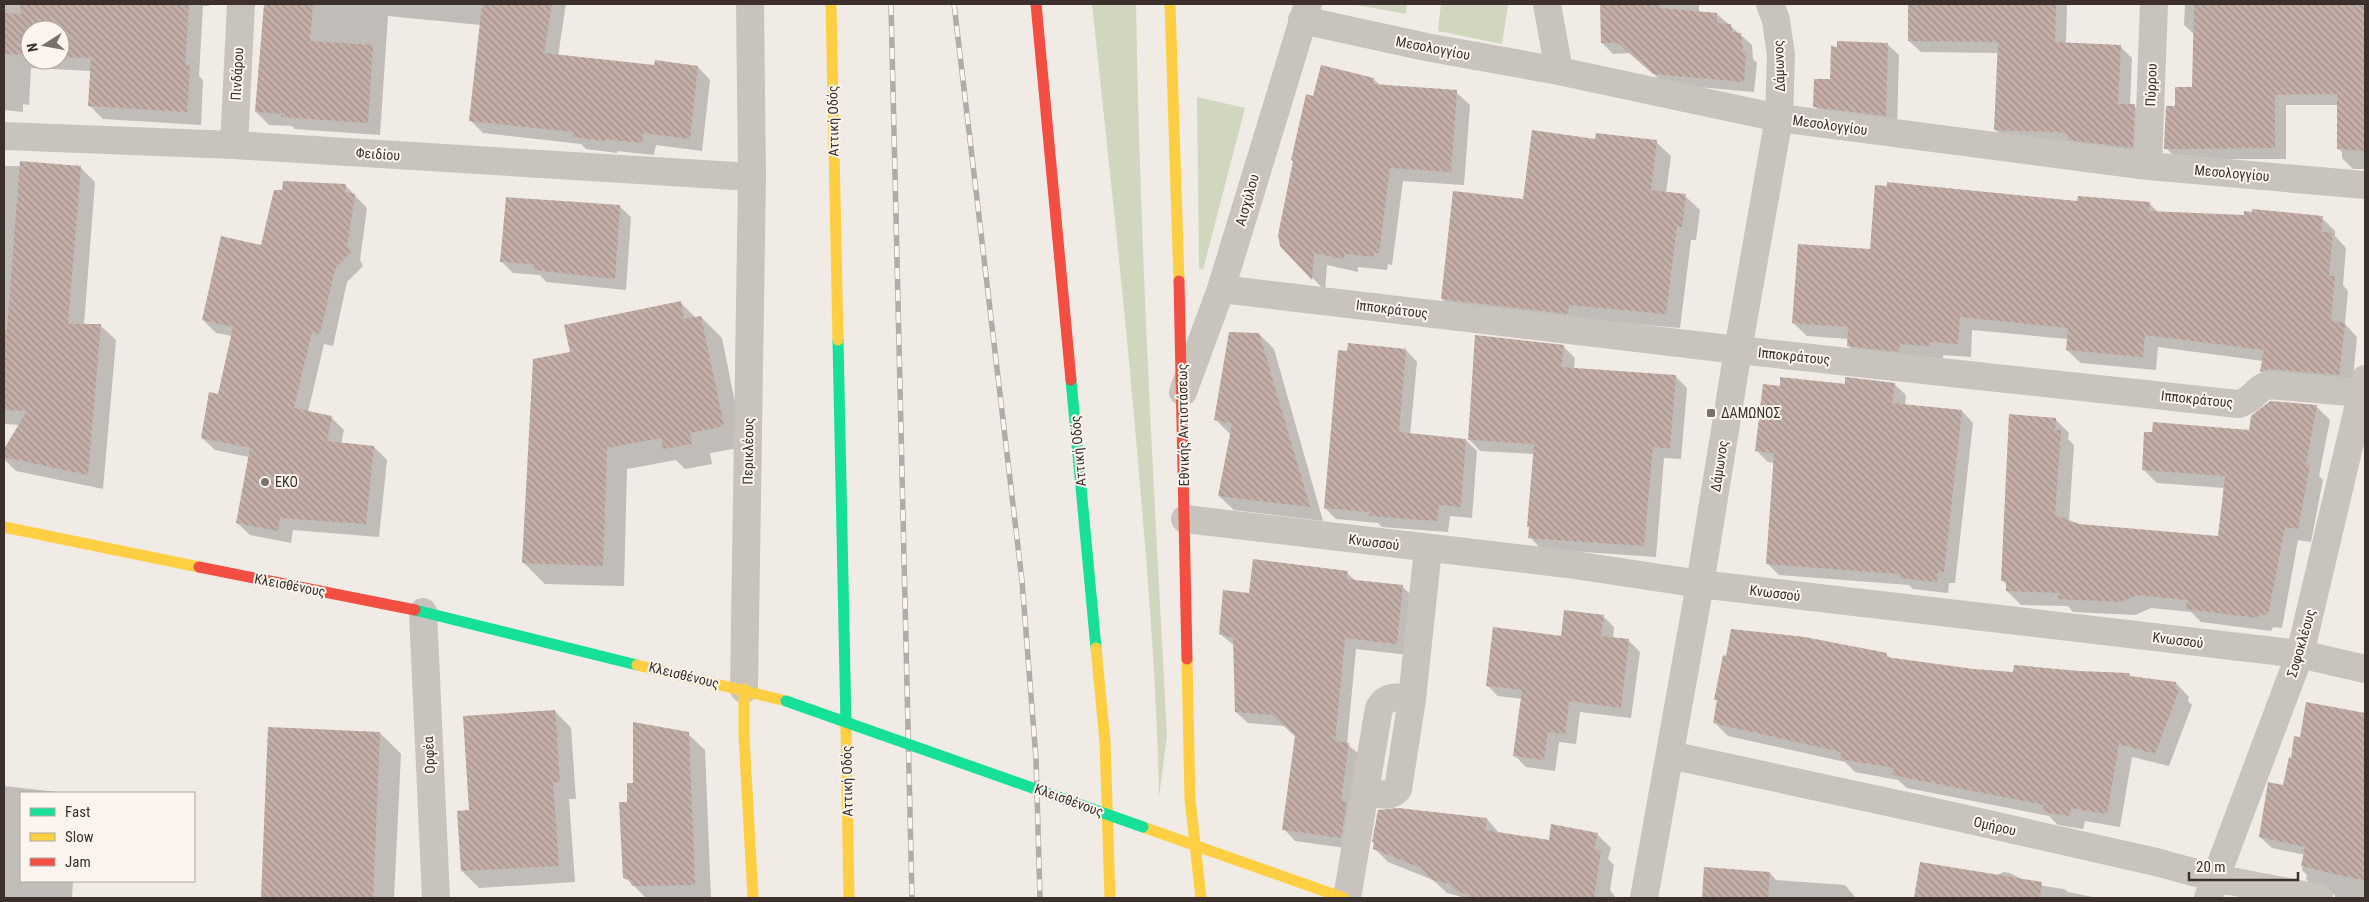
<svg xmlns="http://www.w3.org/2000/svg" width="2369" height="902" font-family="'Roboto Condensed',sans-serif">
<defs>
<pattern id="building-back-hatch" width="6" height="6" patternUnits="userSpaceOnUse" patternTransform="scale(1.25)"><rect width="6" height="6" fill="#c3afa7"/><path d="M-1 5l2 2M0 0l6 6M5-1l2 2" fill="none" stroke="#a08f88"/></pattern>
</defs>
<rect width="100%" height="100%" fill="#f0ebe5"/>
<path fill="#d1d6bf" d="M1092 4H1136C1140 248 1154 492 1167 736L1159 797C1157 693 1149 589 1140 486 1127 325 1109 164 1092 4Z
M1351 4H1407L1406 14Z
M1441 4 1508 5 1502 44 1438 31Z
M1197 97 1245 108 1203 270 1199 268Z"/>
<path fill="#0003" fill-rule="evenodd" d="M4 4H209V6H203L199 76 203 80 201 125 103 119 89 105 91 71 31 68 29 105 23 104V112L4 110ZM30 30H60V60H30Z
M266 4H566L558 56 655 66 698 67 710 80 702 151 656 145 654 155 617 151V153L586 149 581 144 483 133 470 120 481 25 388 16 380 135 295 129 292 126 269 125 256 112 259 63H261Z
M1601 4H1699V13L1717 14 1752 45 1753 59 1757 63 1754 92 1665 84 1630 53 1613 54 1602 43Z
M1909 4H2067L2066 44 2120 46 2132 58 2130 105 2134 106 2146 117 2144 159 2006 141 1995 129 1998 53 1921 52 1909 41Z
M2185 4H2365V169H2353L2342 158V152L2339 149V105H2286V159H2177L2166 148 2176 107 2194 88 2195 35 2184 25Z
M1887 44 1899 55 1897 127 1826 118 1815 106 1832 80Z
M1373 79 1380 85 1456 92 1470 105 1464 185 1403 181 1392 265 1388 264 1387 270 1358 267V272L1327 265 1325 291 1281 245 1314 97Z
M1597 141 1656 142 1671 156 1666 193 1685 196 1700 210 1696 240H1691L1680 328 1583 319 1456 313 1442 299 1524 201Z
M4 166 80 167 95 182 84 325H100L116 340 103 489 16 471 4 459V451L20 425 4 424Z
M345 185 367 208 360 260 363 266 347 282 333 346 324 344 308 412 331 417 344 430 341 444 374 447 387 460 379 537 293 530 291 543 250 535 237 523 249 457 215 450 202 438 219 395 232 336 216 333 203 320 262 246Z
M2078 203H2149L2159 213 2322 218 2335 231V236L2346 248 2343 285 2348 291 2345 324 2357 337 2352 388 2274 384 2261 371 2263 361 2158 347 2156 370 2081 363 2067 350 2068 339 1972 330 1971 357 1943 355V358L1862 359 1848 346 1849 339 1807 336 1793 323 1871 250Z
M619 206 631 217 626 290 546 282 540 275 513 273 501 261Z
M680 302 696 318 701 317 722 338 744 447 710 453 712 464 685 469 676 460 627 469 624 586 545 584 524 563 572 353Z
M1259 334 1274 349 1323 521 1234 510 1219 496 1231 435 1216 420Z
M1563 346 1575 358 1574 369 1675 376 1687 388 1681 459 1664 458 1656 557 1541 549 1530 537 1529 527 1535 454 1480 451 1469 439Z
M1406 350 1417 362 1410 435 1466 440 1477 451 1472 518 1450 516 1448 532 1382 527 1378 523 1336 519 1325 508 1349 352Z
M1894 384 1906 395 1905 405 1962 411 1973 423 1955 583H1949L1948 593 1913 589 1909 585 1779 575 1767 563 1775 463 1768 462 1757 451 1781 387Z
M2316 406 2330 420 2319 476 2323 480 2311 542 2298 540 2282 628 2273 627 2271 631 2201 622 2191 612 2151 608 2135 615 2073 612 2068 606 2021 605 2007 591 2008 586 2002 580 2055 419 2069 433 2068 439 2074 445 2069 521 2079 525 2219 537 2225 488 2157 483 2143 469Z
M1347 573 1356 581 1402 586 1414 598 1408 655 1356 649 1347 744 1360 755 1353 849 1295 841 1284 829 1296 736 1284 726 1248 723 1236 712 1235 646 1220 634 1250 594Z
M1603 616 1614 627 1613 639 1629 641 1640 652 1631 718 1580 712 1576 744 1559 742 1555 771 1526 767 1515 756 1522 699 1498 696 1487 685 1562 637Z
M1886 654 1891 659 1974 670 2014 673 2129 675 2132 678 2176 683 2189 697 2188 701 2192 705 2169 766 2132 757 2120 827 2085 821 2083 829 2058 825 2049 816 1907 788 1898 780 1855 772 1845 762 1728 736 1714 722 1718 702 1716 699Z
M2307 704 2365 714V898H2335V895L2318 891 2306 879 2307 875 2302 870 2305 855 2272 848 2260 837 2284 787 2301 739Z
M555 711 571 728 576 799H569L575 882 479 888 462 871 470 811Z
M269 728 380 733 401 754 394 898H262Z
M688 734 705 750 711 898H646L625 877 628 803 634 784Z
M4 786 66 793H21V881H73L72 898H4Z
M1487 819 1500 834 1550 842 1597 834 1611 848 1608 859 1614 865 1610 890 1616 898H1465L1447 893 1433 880 1388 862 1375 849Z
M1921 864 1995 876 2004 872 2010 873 2031 884 2064 889 2068 892 2098 898H1916Z
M1705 869 1770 873 1776 880 1845 885 1856 898H1703Z"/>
<path fill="url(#building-back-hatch)" d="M20 4H189L185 65H190L187 112 88 106 91 58 60 57V30H30V55L4 54V13L21 14Z
M264 4H313L310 41 373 45 368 123 281 117V114L255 112Z
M482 4H552L544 53 654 65 655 60 698 66 690 139 643 133 642 143 605 139V141L572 137 573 132 469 121Z
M1600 4H1660V8L1717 13V23L1731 24 1732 32 1741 33 1743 51H1746L1744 82 1653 74 1618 43H1601Z
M1908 4H2056L2055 42 2121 45 2118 104H2135L2133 148 2068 140 2067 134 2057 132 1994 130 1998 42 1908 41Z
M2194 4H2365V151L2337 149V94L2275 95V148L2164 149 2166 106H2175V87H2192Z
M1837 41 1888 43 1886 116 1813 107 1814 79H1830L1831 46 1837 47Z
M1321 65 1374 78 1373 84 1457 90 1451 172 1390 168 1379 253 1375 252 1373 257 1345 254 1344 259 1314 253 1312 280 1280 246 1278 235 1293 161 1291 160 1306 94 1313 96Z
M1532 130 1595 139 1596 133 1657 140 1651 190 1686 194 1682 227 1677 226 1666 314 1569 305 1568 314 1441 299 1453 191 1523 199Z
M20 161 81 166 68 324H101L88 475 4 457V449L27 411 4 410V330H7Z
M283 181 346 184 345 192 355 194 347 246 351 252 335 269 320 334 312 332 294 408 332 416 327 441 374 446 366 524 280 518 278 531 236 523 250 448 201 438 209 392 218 394 233 327 202 320 221 236 261 245 274 190H282Z
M1887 182 2077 201 2078 196 2150 202 2149 211 2244 215V211L2252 212V209L2323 216 2321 232 2333 233 2329 276H2335L2331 321 2345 323 2339 375 2269 369 2260 372 2264 350 2145 335 2143 357 2066 350 2068 328 1960 317 1958 344 1930 342V346L1900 344 1899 352 1847 346 1848 327 1792 323 1798 244 1870 249 1875 185 1887 186Z
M506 197 620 205 615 279 534 270V264L500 262Z
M681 301 684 319 701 316 724 426 690 433 692 444 663 449 661 438 607 448 603 566 522 563 533 359 570 352 564 325Z
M1229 332 1259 333 1310 507 1218 496 1232 424 1214 420Z
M1475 335 1564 345 1561 367 1676 375 1670 449 1653 447 1644 546 1528 538 1529 527H1527L1534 444 1468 440Z
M1348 343 1406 349 1399 432 1466 439 1461 507 1439 505 1437 521 1369 516 1370 512 1324 508 1338 350 1347 351Z
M1780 377 1845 384V377L1895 383 1892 403 1962 410 1944 572H1938L1937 582 1900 578V574L1766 564 1774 453 1755 451 1763 384 1780 386Z
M2270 401 2317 405 2306 464 2310 465 2298 529 2285 527 2268 615 2260 614 2258 618 2186 609 2187 600 2137 595 2121 602 2058 599 2059 593 2006 591V581H2001L2009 414 2056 418 2055 430H2061L2055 515 2079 524 2218 536 2225 476 2142 470 2144 432H2152L2153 422 2249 430 2251 416Z
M1253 559 1348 571 1346 579 1403 585 1397 644 1345 638 1335 741 1349 743 1341 801 1347 802 1341 838 1282 830 1295 736 1272 715 1235 712 1233 638 1219 634 1223 590 1249 593Z
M1564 610 1604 615 1601 636 1629 639 1621 708 1569 701 1565 734 1548 732 1544 760 1513 756 1522 690 1486 686 1493 627 1561 636Z
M1731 629 1805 637 1887 653 1886 657 1974 669 2013 672 2014 665 2079 671 2129 673 2130 676 2176 682 2175 689 2179 690 2155 754 2119 744 2107 814 2071 808 2070 816 2043 812 2044 805 1892 775 1894 768 1840 759 1841 752 1713 723 1717 700H1714L1723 655 1726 656Z
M2306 702 2365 713V881L2301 866 2305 847 2259 837 2268 782 2283 785 2289 757 2291 758 2294 736 2300 737Z
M555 710 560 782 553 783 559 866 461 871 457 811 469 810 463 716Z
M633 722 689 732 695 885 632 886 630 881 623 878 619 802H627V783H633Z
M268 727 380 732 373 898H261Z
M1398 808 1487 818 1485 830 1549 840 1551 824 1598 833 1594 849 1601 851 1594 898H1474L1453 889 1450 884 1432 880 1421 868 1373 849 1374 842H1372L1378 810Z
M1920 862 2042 882 2040 898H1914Z
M1704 867 1770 872 1768 898H1702Z"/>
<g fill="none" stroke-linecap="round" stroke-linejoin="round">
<path stroke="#c9c3be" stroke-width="28" d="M1547 4 1559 71
M1302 20 1426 47 1559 71 1779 118 2148 166 2365 185
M4 136 234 145 752 177
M234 145 241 4
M2148 166 2154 4
M1221 289 1738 350 2238 404C2255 400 2254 389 2268 385L2361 393
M1183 392 1221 289 1308 4
M1185 519 1568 564 1700 584 2300 654 2365 669
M423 612 436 898
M744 689 752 177 750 4
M1670 755 1948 815 2156 862 2215 878 2319 898
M1366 792C1377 793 1390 799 1398 789L1412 699 1428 549
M1347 898 1379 708C1387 694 1398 697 1412 699
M1644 898 1700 584 1738 350 1779 118 1781 55 1776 20 1770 4
M2208 898 2300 654 2365 379"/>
<path stroke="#16e098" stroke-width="11" d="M838 340 846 725
M1071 380 1096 648
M415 610 637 665"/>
<path stroke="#ffcf43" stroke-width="11" d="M831 4 838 340
M1170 4 1179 281
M4 527 199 567
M1096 648 1105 742 1110 898
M1187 659 1190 799 1201 898
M637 665 786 701
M744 689V736L753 898
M846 725 849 898
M1143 827 1344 898"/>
<path stroke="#f24e42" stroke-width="11" d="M1036 4 1071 380
M1179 281 1187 659
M199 567 415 610"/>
<defs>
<path id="rail" d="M891 4 912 898
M954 4 1022 581 1036 759 1040 898"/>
</defs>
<use href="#rail" stroke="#b1aca8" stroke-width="5.5"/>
<use href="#rail" stroke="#fbf5ee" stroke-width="4" stroke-dasharray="11" stroke-linecap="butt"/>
<path stroke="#16e098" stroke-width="11" d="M786 701 1143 827"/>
</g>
<g fill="#7a716c" stroke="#fbf5ee" stroke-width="2">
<rect x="1706" y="408" width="10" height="10" rx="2.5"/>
<circle cx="265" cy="482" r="5"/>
</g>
<g text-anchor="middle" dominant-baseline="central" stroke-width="4" stroke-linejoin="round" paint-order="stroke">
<g font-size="14" fill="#3b302b" stroke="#fbf5ee">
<text transform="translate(1433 48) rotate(11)">Μεσολογγίου</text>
<text transform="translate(1779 66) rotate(-92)">Δάμωνος</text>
<text transform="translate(237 74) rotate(-87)">Πινδάρου</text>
<text transform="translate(2151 85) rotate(-88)">Πύρρου</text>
<text transform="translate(833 121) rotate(-91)">Αττική Οδός</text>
<text transform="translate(1830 125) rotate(8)">Μεσολογγίου</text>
<text transform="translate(378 154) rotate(4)">Φειδίου</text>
<text transform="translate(2232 173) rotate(5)">Μεσολογγίου</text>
<text transform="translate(1247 200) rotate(-74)">Αισχύλου</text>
<text transform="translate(1392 309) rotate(7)">Ιπποκράτους</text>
<text transform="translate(1794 356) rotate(6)">Ιπποκράτους</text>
<text transform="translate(2197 399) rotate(6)">Ιπποκράτους</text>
<text transform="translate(1183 425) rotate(-91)">Εθνικής Αντιστάσεως</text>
<text transform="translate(748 451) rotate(-89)">Περικλέους</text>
<text transform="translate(1078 451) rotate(-95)">Αττική Οδός</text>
<text transform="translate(1719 466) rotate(-81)">Δάμωνος</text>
<text transform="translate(1374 542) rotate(7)">Κνωσσού</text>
<text transform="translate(290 585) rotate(11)">Κλεισθένους</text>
<text transform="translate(1775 593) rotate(7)">Κνωσσού</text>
<text transform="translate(2178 640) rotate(7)">Κνωσσού</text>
<text transform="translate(2301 643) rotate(-74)">Σοφοκλέους</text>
<text transform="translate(684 675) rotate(14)">Κλεισθένους</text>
<text transform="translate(429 755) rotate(-93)">Ορφέα</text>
<text transform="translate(847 781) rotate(-91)">Αττική Οδός</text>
<text transform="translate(1069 800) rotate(20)">Κλεισθένους</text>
<text transform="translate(1995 826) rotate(13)">Ομήρου</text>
</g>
<g font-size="14" fill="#3b302b" stroke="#fbf5ee" text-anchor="start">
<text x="1721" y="413">ΔΑΜΩΝΟΣ</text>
<text x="275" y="482">ΕΚΟ</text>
</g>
</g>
<rect width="2369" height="902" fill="none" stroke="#3b302b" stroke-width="10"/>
<rect x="20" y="792" width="175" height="90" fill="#fbf5ee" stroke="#aea6a0"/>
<rect x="30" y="808" width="25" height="8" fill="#16e098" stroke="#aea6a0"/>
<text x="65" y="817" font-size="15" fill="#3b302b">Fast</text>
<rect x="30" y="833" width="25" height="8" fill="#ffcf43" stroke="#aea6a0"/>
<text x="65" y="842" font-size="15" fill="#3b302b">Slow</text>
<rect x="30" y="858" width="25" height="8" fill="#f24e42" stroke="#aea6a0"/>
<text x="65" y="867" font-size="15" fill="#3b302b">Jam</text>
<g transform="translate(45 45) rotate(259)"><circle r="24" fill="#fbf5ee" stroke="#aea6a0"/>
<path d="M0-4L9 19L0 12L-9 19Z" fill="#7a716c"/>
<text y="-8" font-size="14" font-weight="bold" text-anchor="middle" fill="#3b302b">N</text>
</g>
<path d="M2189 872v8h109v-8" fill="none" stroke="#3b302b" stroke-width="2.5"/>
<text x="2196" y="872" font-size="15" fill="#3b302b" stroke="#fbf5ee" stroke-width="4" paint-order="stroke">20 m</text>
</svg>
